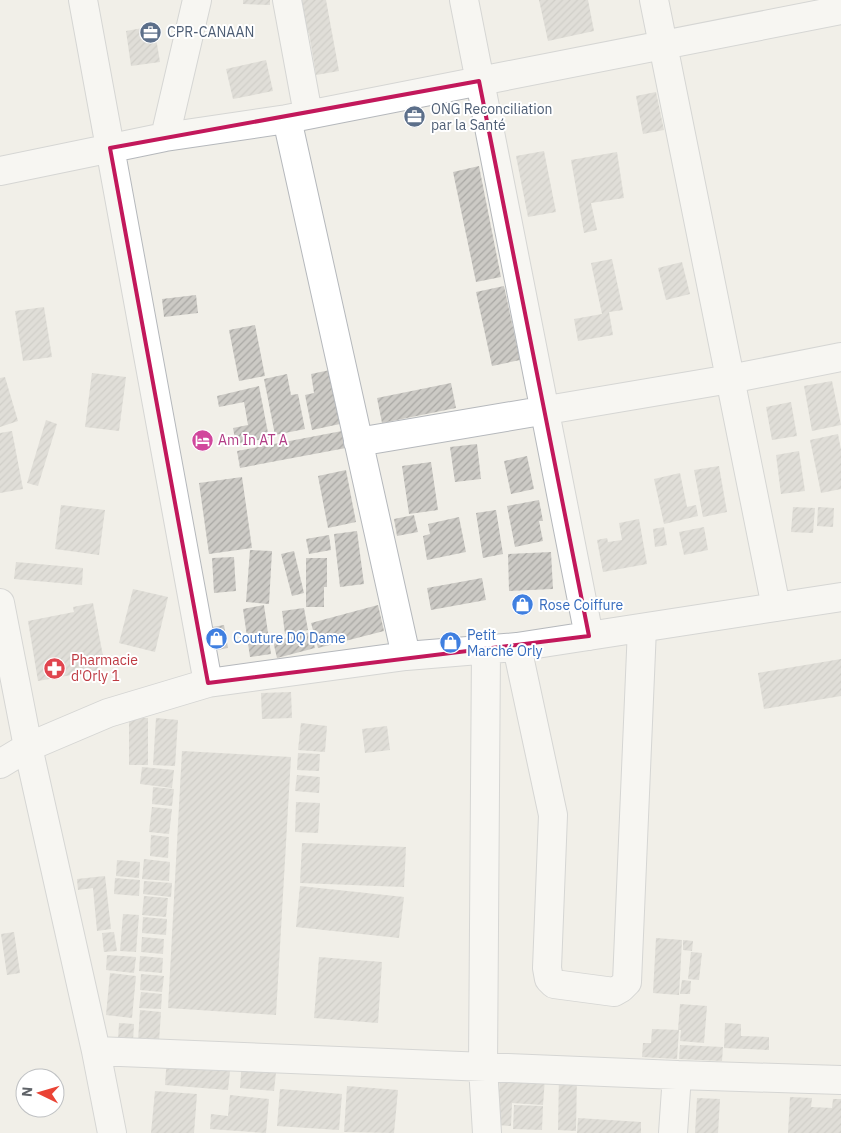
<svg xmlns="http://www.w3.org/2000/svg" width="841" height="1133" font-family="'IBM Plex Sans',sans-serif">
<defs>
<pattern id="building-hatch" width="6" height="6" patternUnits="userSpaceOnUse" patternTransform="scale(1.25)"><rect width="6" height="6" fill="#cccac5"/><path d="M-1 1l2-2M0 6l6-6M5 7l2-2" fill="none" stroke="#a9a8a4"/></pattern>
</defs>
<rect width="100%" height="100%" fill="#f1efe8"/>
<path fill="url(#building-hatch)" d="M243 0H270V5L243 4Z
M295 0H326L339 71 316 75 309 33 302 35Z
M539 0H588L594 31 548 41Z
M154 26 160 62 131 66 126 31Z
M266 60 273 91 233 99 226 69Z
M656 92 664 130 643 134 636 96Z
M544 151 556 212 528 217 516 156Z
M617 152 624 198 591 203 597 230 584 233 571 160Z
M479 166 501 277 476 282 453 172Z
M612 259 623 310 609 312 613 335 578 341 574 319 602 314 591 263Z
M682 262 690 294 666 300 658 268Z
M504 286 520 360 492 366 476 292Z
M196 295 198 313 164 317 162 299Z
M44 307 52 357 23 361 15 311Z
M255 325 265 376 239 381 229 330Z
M330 370 340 424 312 430 305 395 314 393 311 374Z
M92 373 126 377 119 431 85 427Z
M287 374 291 395 298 394 305 429 275 435 264 379Z
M5 377 18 421 0 427V378Z
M832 381 841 425 812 431 804 386Z
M451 383 456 408 382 423 377 398Z
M259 386 269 438 236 444 233 428 248 425 244 402 219 407 217 396Z
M791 402 797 436 772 440 766 407Z
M46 420 57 424 38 486 27 483Z
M12 431 23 489 0 493V433Z
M342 431 346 448 240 468 237 451Z
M838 434 841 450V489L821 493 810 440Z
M477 444 481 479 455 482 450 447Z
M799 451 805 491 781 494 776 455Z
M527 456 534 489 511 494 504 461Z
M431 462 438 510 409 514 402 466Z
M719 466 727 512 703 517 694 470Z
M346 470 356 522 328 528 318 476Z
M680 473 687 507 696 505 698 516 664 524 654 479Z
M242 477 252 548 209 554 199 483Z
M539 500 543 521H539L543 541 515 547 507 506Z
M61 505 105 510 99 555 55 549Z
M793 507 815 508 813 533 791 532Z
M818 507 834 508 833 527 817 526Z
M496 510 503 554 483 558 476 513Z
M414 515 418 532 397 536 394 519Z
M459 517 466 552 427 560 423 536 430 534 428 524Z
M639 519 647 564 603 572 597 540 607 538 608 542 622 540 619 523Z
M664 527 667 545 655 547 653 529Z
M704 527 708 550 684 555 679 532Z
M357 531 364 584 340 587 334 534Z
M329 535 331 550 309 554 306 539Z
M250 550 272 551 269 604 246 602Z
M294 551 304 593 292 596 281 554Z
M551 552 553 589 509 591 508 554Z
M234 557 236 591 214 593 212 558Z
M306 558H327V587H324V607H306Z
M16 562 83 568 82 585 14 579Z
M482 578 486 600 431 610 427 588Z
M133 589 168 597 155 652 119 643Z
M93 603 103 656 96 657 99 670 38 681 28 621 74 612 73 607Z
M264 605 271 654 250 657 243 609Z
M378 605 384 631 318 648 311 623Z
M304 608 308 630 285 634 282 611Z
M224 625 228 648 211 651 207 628Z
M311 632 315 648 277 658 273 641Z
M841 659V696L764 709 758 673Z
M291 692 292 718 262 719 261 693Z
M129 717 148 718V765H129Z
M156 718 178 720 175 766 153 765Z
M301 723 327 726 325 752 298 750Z
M387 726 390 750 365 753 362 729Z
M182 751 291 757 276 1015 168 1008Z
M298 753 320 754 319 771 297 770Z
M142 767 174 770 172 788 140 784Z
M297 775 320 777 319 793 295 791Z
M153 787 174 789 172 806 152 804Z
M296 802 320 803 318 833 295 832Z
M152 807 172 809 169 834 149 832Z
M151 835 169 837 168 858 150 856Z
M302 843 406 847 404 887 300 883Z
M144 859 170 862 169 881 142 879Z
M117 860 140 862 139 878 116 876Z
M105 876 111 929 97 931 93 888 78 890 77 879Z
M115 878 140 880 139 896 114 894Z
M144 881 172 883 171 897 143 894Z
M300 886 404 897 399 938 296 927Z
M144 896 168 898 166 917 142 915Z
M123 914 139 915 136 952 120 951Z
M143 917 167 919 166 935 142 933Z
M14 932 20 973 7 975 1 934Z
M114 932 117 951 104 952 102 933Z
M142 937 164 939 163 954 141 952Z
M656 938 682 940 679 995 653 993Z
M683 940 693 941 692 951 683 950Z
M691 952 702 953 699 980 688 979Z
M107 955 136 957 134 973 106 970Z
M140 956 163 958 162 973 139 971Z
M319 957 382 962 378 1023 314 1018Z
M110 973 136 976 132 1018 106 1015Z
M141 974 164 976 162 992 140 990Z
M682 980 691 981 690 994H680Z
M141 992 162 994 161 1009 139 1008Z
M680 1004 707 1006 704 1043 680 1041 681 1030H678Z
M140 1010 161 1012 159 1042 138 1041Z
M119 1023 134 1024 133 1041 118 1040Z
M725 1023 741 1024V1036L769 1037V1050L724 1048Z
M652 1029 679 1030 677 1059 642 1057 643 1043H651Z
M680 1045 723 1047 722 1061 679 1059Z
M167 1056 231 1062 228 1090 165 1085Z
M242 1060 277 1063 274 1091 240 1088Z
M559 1073H577L576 1131 558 1130Z
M500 1075 545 1078 543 1105 512 1103 511 1126 497 1125Z
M347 1086 398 1090 394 1133 344 1132Z
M280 1089 342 1094 339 1130 277 1126Z
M155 1091 197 1094 194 1133H151Z
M230 1095 269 1099 266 1133 210 1129 211 1114 228 1116Z
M790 1097 812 1098 811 1107 832 1108 833 1099H841V1133H788Z
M697 1098 720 1099 718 1133H695Z
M514 1105 543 1106 542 1130 513 1129Z
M578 1118 641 1122V1133H577Z"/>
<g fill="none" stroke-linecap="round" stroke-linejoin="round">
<defs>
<path id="minor" d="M83 0 208 683
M287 0 308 114
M464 0 589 636
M654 0 776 607
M287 119 406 656
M165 137 197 0
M0 171 165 137 287 119 841 10
M358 442 730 379 841 357
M0 603 28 747 96 1051 112 1133
M517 647 553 815 547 968 549 979 554 984 614 992 621 988 627 982 642 628
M486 650 483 1067 487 1133
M0 764 28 747 108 713 208 683 406 656 517 647 841 597
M96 1051 677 1075 841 1080
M673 1133 677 1075"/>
</defs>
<use href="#minor" stroke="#b5b8bc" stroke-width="30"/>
<use href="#minor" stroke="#fff" stroke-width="28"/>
</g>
<path d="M0 0H841V1133H0ZM479 81 589 636 208 683 110 148Z" fill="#f1efe8" fill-opacity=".55" fill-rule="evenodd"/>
<path fill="none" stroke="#c2185b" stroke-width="4" stroke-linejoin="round" d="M479 81 589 636 208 683 110 148Z"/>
<defs>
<symbol id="office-disc" viewBox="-11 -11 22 22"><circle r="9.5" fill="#5c6f8a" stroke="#fff"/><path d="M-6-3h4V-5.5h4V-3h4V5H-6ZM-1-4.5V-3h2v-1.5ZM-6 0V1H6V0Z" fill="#fff"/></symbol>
<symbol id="hotel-disc" viewBox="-11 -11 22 22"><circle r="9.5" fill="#d1479c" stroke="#fff"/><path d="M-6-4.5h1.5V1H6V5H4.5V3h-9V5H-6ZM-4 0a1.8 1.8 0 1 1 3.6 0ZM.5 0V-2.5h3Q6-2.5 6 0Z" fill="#fff"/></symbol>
<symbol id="shop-disc" viewBox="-11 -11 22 22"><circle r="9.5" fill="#3f7fe0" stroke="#fff"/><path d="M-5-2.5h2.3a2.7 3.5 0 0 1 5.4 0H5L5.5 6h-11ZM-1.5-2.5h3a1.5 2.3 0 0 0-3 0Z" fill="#fff"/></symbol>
<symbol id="pharmacy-disc" viewBox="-11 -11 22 22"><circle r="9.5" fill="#e0444e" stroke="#fff"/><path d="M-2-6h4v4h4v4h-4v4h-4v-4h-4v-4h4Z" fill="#fff"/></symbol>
</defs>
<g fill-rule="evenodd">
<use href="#office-disc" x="138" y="20" width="25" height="25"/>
<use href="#office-disc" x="402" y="104" width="25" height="25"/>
<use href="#hotel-disc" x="190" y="428" width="25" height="25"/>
<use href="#shop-disc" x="510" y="592" width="25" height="25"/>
<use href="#shop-disc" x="204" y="626" width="25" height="25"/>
<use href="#shop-disc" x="438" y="630" width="25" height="25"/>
<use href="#pharmacy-disc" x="42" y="656" width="25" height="25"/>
</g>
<g text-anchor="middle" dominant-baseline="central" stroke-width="4" stroke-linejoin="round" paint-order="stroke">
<g font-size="14" fill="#4e5e75" stroke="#fff" text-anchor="start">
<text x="167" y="32">CPR-CANAAN</text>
<text x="431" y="109">ONG Reconciliation<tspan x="431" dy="16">par la Santé</tspan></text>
</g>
<g font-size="14" fill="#b23c85" stroke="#fff" text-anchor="start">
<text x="218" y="440">Am In AT A</text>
</g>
<g font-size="14" fill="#366cbe" stroke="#fff" text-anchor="start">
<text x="539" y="605">Rose Coiffure</text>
<text x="467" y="635">Petit<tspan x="467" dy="16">Marché Orly</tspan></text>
<text x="233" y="638">Couture DQ Dame</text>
</g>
<g font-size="14" fill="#be3a42" stroke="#fff" text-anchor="start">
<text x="71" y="660">Pharmacie<tspan x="71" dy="16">d'Orly 1</tspan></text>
</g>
</g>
<g transform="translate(40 1093) rotate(275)"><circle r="24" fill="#ffffff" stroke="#bfc1c3"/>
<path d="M0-4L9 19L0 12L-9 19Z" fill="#ea4335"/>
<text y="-8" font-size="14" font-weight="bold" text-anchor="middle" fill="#5f6368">N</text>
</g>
</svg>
